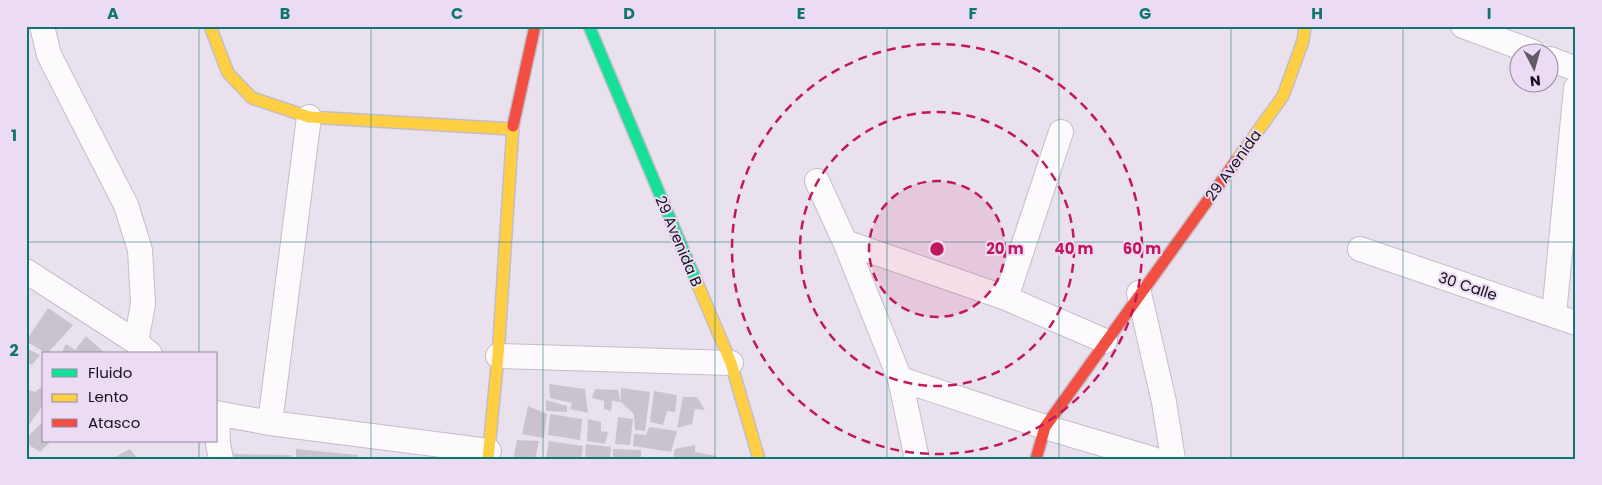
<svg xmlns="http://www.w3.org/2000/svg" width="1602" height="485" font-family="Poppins,sans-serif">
<rect width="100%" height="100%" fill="#eae1ee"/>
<path fill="#cac3cd" d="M48 308 73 325 47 354 26 341Z
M86 336 106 354H61L66 344 75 350Z
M26 348 40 355 32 365 26 362Z
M549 384 585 389 588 413 570 409 572 403 550 398Z
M44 385V404L26 429V389L35 392Z
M621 388 650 392 645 431 635 430 634 414 621 402Z
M595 389 618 390 621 402 612 401 611 411 604 409V401L592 398Z
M654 391 677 395 675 412 667 411 663 425 650 422Z
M683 397H697L705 410 695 409 692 424 677 428Z
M546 400 567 406V412L546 411Z
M528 406 547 414 544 438 522 434Z
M550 414 582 419 580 440 548 435Z
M618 417 633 419 630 445 615 444Z
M588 419 601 422V431L608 432 605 444 587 441Z
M44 420V441H51L40 452 26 443V439Z
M649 427 677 431 671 452 633 446 634 434 646 435Z
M517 440 539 441 535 459H513Z
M549 441 583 446 581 459H546Z
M586 444 611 447 610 459H585Z
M695 445V452L716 456 717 459H673L675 449Z
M130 449 138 459H111Z
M296 449 358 455 357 459H296Z
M613 449 641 450V459H613Z
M231 454 291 455V459H234Z"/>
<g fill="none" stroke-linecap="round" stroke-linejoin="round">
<defs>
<path id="street" d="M42 26 49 55 126 205 140 250 143 304 136 342
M1463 26 1533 52
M1550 59 1576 69
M817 181 845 242 900 379 917 459
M845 242 1006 298 1105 341
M1360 249 1576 323
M26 271 136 342 150 354
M1139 293 1164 402 1173 459
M1006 298 1061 132
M1554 314 1576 88
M498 356 731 363
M900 379 1045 427 1153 459
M216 413 270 423 489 451
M217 414 218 444 221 459
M270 423 309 117"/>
<path id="fast" d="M589 26 698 285"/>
<path id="slow" d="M210 26 228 73 252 98 309 117 512 129
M1236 161 1283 96 1303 41 1305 26
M698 285 731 363 759 459
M488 459 498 356 513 126"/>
<path id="jam" d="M513 126 535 26
M1036 459 1045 427 1236 161"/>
</defs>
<use href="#street" stroke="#c4bdc7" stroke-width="26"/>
<use href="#fast" stroke="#c4bdc7" stroke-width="14"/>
<use href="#slow" stroke="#c4bdc7" stroke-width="14"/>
<use href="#jam" stroke="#c4bdc7" stroke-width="14"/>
<use href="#street" stroke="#fcfafc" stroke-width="24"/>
<use href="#fast" stroke="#16e098" stroke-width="11"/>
<use href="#slow" stroke="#ffcf43" stroke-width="11"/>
<use href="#jam" stroke="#f24e42" stroke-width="11"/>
</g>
<path fill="none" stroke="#0f766e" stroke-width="1" stroke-opacity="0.55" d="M199 26V354M371 26V459M543 26V459M715 26V459M887 26V459M1059 26V459M1231 26V459M1403 26V459M26 242H1576M199 441V459"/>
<circle cx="937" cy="249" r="68" fill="#c2185b" fill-opacity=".12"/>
<g fill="none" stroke="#c2185b" stroke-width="2.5" stroke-dasharray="9 6">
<circle cx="937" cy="249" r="68"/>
<circle cx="937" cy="249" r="137"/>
<circle cx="937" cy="249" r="205"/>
</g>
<g text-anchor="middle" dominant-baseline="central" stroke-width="4" stroke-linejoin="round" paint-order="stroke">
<g font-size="15" fill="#161119" stroke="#ebdbf4">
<text transform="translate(1233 165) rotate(-54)">29 Avenida</text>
<text transform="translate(679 241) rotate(67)">29 Avenida B</text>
<text transform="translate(1468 286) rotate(18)">30 Calle</text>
</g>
</g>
<circle cx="937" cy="249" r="8" fill="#c2185b" stroke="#ebdbf4" stroke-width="2.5"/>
<g font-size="15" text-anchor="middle" font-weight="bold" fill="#c2185b" stroke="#ebdbf4" stroke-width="4" stroke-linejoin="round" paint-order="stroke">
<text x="1005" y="254">20 m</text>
<text x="1074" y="254">40 m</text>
<text x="1142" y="254">60 m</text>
</g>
<rect width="1602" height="485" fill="none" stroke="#ebdbf4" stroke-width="55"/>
<rect x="42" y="352" width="175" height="90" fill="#ebdbf4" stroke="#968a9c"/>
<rect x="52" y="369" width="25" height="8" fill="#16e098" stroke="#968a9c"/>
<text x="88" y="378" font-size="15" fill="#161119">Fluido</text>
<rect x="52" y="394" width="25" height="8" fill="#ffcf43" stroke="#968a9c"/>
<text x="88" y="402" font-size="15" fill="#161119">Lento</text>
<rect x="52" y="419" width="25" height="8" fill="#f24e42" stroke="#968a9c"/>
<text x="88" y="428" font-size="15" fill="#161119">Atasco</text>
<g transform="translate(1534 68) rotate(174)"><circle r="24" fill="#ebdbf4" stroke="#968a9c"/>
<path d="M0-4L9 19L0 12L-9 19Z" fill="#605a64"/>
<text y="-8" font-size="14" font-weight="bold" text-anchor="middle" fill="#161119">N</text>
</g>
<rect x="28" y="28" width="1546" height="430" fill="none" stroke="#0f766e" stroke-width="2"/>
<g font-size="16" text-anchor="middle" font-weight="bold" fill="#0f766e">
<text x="113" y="19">A</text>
<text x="285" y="19">B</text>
<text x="457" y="19">C</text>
<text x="629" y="19">D</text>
<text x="801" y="19">E</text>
<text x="973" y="19">F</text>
<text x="1145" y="19">G</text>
<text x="1317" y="19">H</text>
<text x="1489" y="19">I</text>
<text x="14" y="141">1</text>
<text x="14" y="356">2</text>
</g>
</svg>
